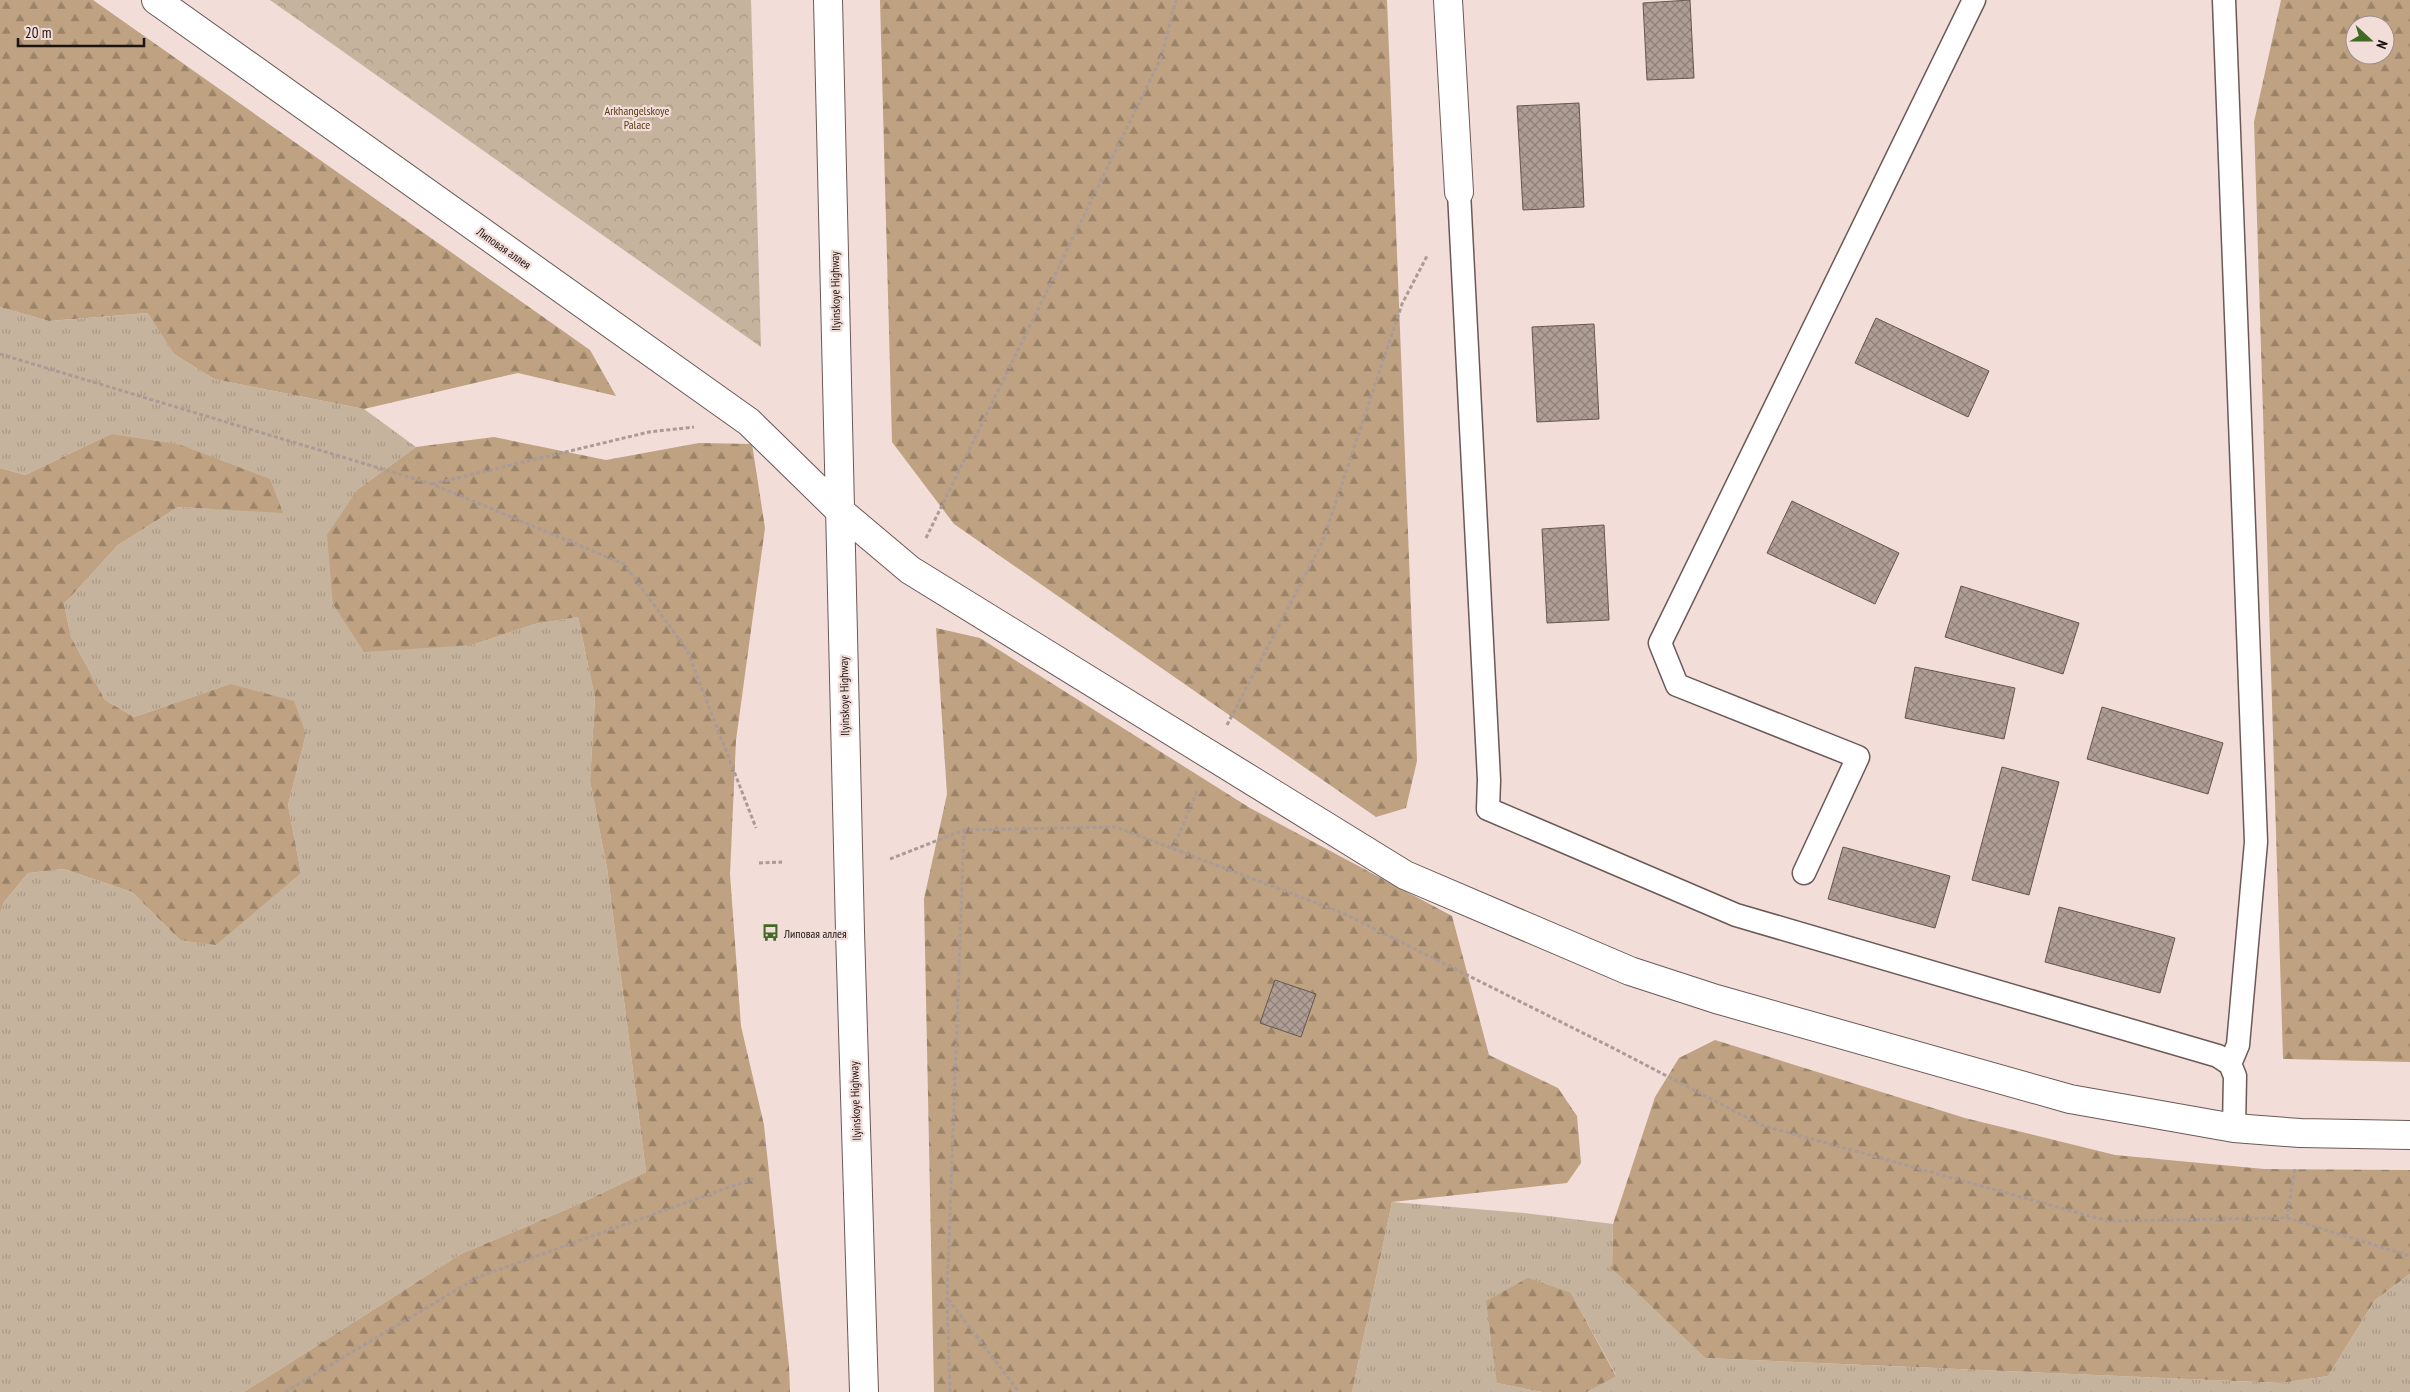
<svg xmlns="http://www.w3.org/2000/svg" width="2410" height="1392" font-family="'PT Sans Narrow',sans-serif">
<defs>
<pattern id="grass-tufts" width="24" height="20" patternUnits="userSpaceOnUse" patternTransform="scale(1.25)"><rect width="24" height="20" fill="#c6b39d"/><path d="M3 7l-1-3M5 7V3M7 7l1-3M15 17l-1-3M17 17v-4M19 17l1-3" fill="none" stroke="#aa9986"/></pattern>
<pattern id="forest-firs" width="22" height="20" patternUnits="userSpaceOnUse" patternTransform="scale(1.25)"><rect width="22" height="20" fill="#bea281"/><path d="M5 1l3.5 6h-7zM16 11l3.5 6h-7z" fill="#9a8368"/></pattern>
<pattern id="park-crowns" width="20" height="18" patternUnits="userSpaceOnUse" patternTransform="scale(1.25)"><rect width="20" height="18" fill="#c6b39d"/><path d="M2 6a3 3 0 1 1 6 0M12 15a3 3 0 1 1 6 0" fill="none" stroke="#aa9986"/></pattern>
<pattern id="building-cross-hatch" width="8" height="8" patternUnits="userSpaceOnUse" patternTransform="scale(1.25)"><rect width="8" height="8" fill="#af9e95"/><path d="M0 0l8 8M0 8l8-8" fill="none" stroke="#8e8078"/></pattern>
</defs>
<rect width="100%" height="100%" fill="#f2ddd9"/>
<path fill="url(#grass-tufts)" d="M0 307 49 321 149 313 174 354 214 379 364 409 416 447 358 489 472 645 535 624 578 617 595 698 590 781 607 868 646 1172 577 1205 461 1254 244 1392H0V914L4 902 28 873 64 869 132 892 180 940 301 873 288 805 306 734 230 684 134 717 105 700 71 637 64 604 118 545 178 507 283 512 111 434 25 475 0 468Z
M1392 1202 1524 1213 1613 1224 1612 1269 1705 1358 2281 1383 2328 1376 2375 1300 2410 1274V1392H1587L1616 1375 1571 1293 1497 1383 1542 1392H1352Z"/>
<path fill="url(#forest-firs)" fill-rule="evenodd" d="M0 0H93L590 350 616 396 518 373 364 409 214 379 174 354 148 313 49 321 0 307Z
M880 0H1387L1417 761 1406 808 1376 817 954 524 892 442Z
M2281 0H2410V1062L2283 1059 2254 122ZM2355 25H2385V55H2355Z
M111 434 181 445 270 479 283 513 178 507 118 545 64 604 71 637 105 700 134 717 230 684 294 701 306 734 288 805 301 873 216 945 180 940 132 892 64 869 28 873 4 902 0 914V468L25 475Z
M494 437 606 460 699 443 752 444 765 528 736 740 730 874 741 1026 764 1125 789 1366 790 1392H244L461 1254 577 1205 646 1172 607 868 590 781 595 698 578 617 535 624 472 645 364 652 333 604 327 535 358 489 416 447Z
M936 628 980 638 1250 808 1452 916 1489 1055 1558 1088 1577 1116 1581 1163 1567 1183 1392 1202 1352 1392H934L924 899 947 794Z
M1715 1040 1965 1118 2115 1155 2264 1169 2410 1170V1274L2375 1300 2328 1376 2281 1383 1705 1358 1612 1269 1613 1224 1655 1097 1679 1058Z
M1528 1278 1571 1293 1616 1376 1587 1392H1542L1497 1383 1486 1301Z"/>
<path fill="url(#park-crowns)" d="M270 0H751L761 347Z"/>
<path fill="url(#building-cross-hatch)" stroke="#65564e" d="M1690 0 1694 78 1647 80 1643 3Z
M1579 103 1584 207 1523 210 1517 106Z
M1876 318 1989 371 1968 417 1855 363Z
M1594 324 1599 419 1537 422 1532 327Z
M1792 501 1899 553 1875 604 1767 553Z
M1604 525 1609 620 1547 623 1542 529Z
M1961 586 2079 623 2063 674 1945 637Z
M1915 667 2015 688 2004 739 1905 718Z
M2102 707 2223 743 2208 794 2087 759Z
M2002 767 2059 782 2029 895 1972 880Z
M1843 847 1950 876 1935 928 1828 899Z
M2059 907 2175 938 2160 993 2045 962Z
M1275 980 1316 994 1301 1037 1260 1023Z"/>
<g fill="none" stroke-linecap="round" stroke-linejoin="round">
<defs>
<path id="lane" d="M2224 0 2256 842 2238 1045 2230 1064
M1459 192 1489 780 1488 809 1736 915 2218 1056 2230 1064 2235 1076 2234 1128
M1804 873 1858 757 1677 685 1660 643 1974 0"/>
<path id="street" d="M1448 0 1459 192"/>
<path id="secondary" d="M156 0 749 422 840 511 910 570 1405 875 1630 971 1716 999 2070 1099 2234 1128 2300 1133 2410 1135
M828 0 850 931 864 1392"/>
</defs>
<use href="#lane" stroke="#6b5956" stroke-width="25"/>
<use href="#street" stroke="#6b5956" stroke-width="30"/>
<use href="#secondary" stroke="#6b5956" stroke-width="30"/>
<path stroke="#ab9b98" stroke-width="3" stroke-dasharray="4 2.5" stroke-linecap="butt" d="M0 354 432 484 624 564 687 650 756 828
M432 484 649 432 694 427
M926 538 1161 58 1176 0
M1227 725 1323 541 1402 304 1427 256
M1173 849 1198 789
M890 859 964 830 1116 827 1343 913 1615 1049 1761 1125 2108 1221 2287 1218 2410 1256
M759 863 782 862
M2287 1218 2295 1168
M948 1299 1019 1392
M285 1392 478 1277 755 1178
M950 1392 947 1298 964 830"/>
<use href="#lane" stroke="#fff" stroke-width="22"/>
<use href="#street" stroke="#fff" stroke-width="28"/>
<use href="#secondary" stroke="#fff" stroke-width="28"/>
</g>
<defs>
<symbol id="bus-bare" viewBox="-9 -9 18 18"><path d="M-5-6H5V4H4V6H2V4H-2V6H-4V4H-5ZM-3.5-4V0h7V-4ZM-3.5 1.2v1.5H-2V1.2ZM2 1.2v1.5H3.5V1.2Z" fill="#416924" stroke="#f2ddd9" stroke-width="2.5" paint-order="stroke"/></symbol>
</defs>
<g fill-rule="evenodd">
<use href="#bus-bare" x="758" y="920" width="25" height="25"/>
</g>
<g text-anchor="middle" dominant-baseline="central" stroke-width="4.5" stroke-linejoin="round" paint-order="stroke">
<g font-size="12" fill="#5b3d15" stroke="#f2ddd9">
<text x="637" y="110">Arkhangelskoye<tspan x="637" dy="14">Palace</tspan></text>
</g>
<g font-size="12" fill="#1b1413" stroke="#f2ddd9">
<text transform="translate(504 248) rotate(35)">Липовая аллея</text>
<text transform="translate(835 291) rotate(-91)">Ilyinskoye Highway</text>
<text transform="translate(844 696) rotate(-91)">Ilyinskoye Highway</text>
<text transform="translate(855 1101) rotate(-92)">Ilyinskoye Highway</text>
</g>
<g font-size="12" fill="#1b1413" stroke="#f2ddd9" text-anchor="start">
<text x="784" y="933">Липовая аллея</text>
</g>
</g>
<g transform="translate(2370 40) rotate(111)"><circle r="24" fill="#f2ddd9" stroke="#9c8d8a"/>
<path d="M0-4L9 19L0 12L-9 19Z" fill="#416924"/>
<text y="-8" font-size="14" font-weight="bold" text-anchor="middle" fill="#1b1413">N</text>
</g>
<path d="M18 38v8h126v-8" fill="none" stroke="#1b1413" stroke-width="2.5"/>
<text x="25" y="38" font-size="15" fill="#1b1413" stroke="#f2ddd9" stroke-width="4" paint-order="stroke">20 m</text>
</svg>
